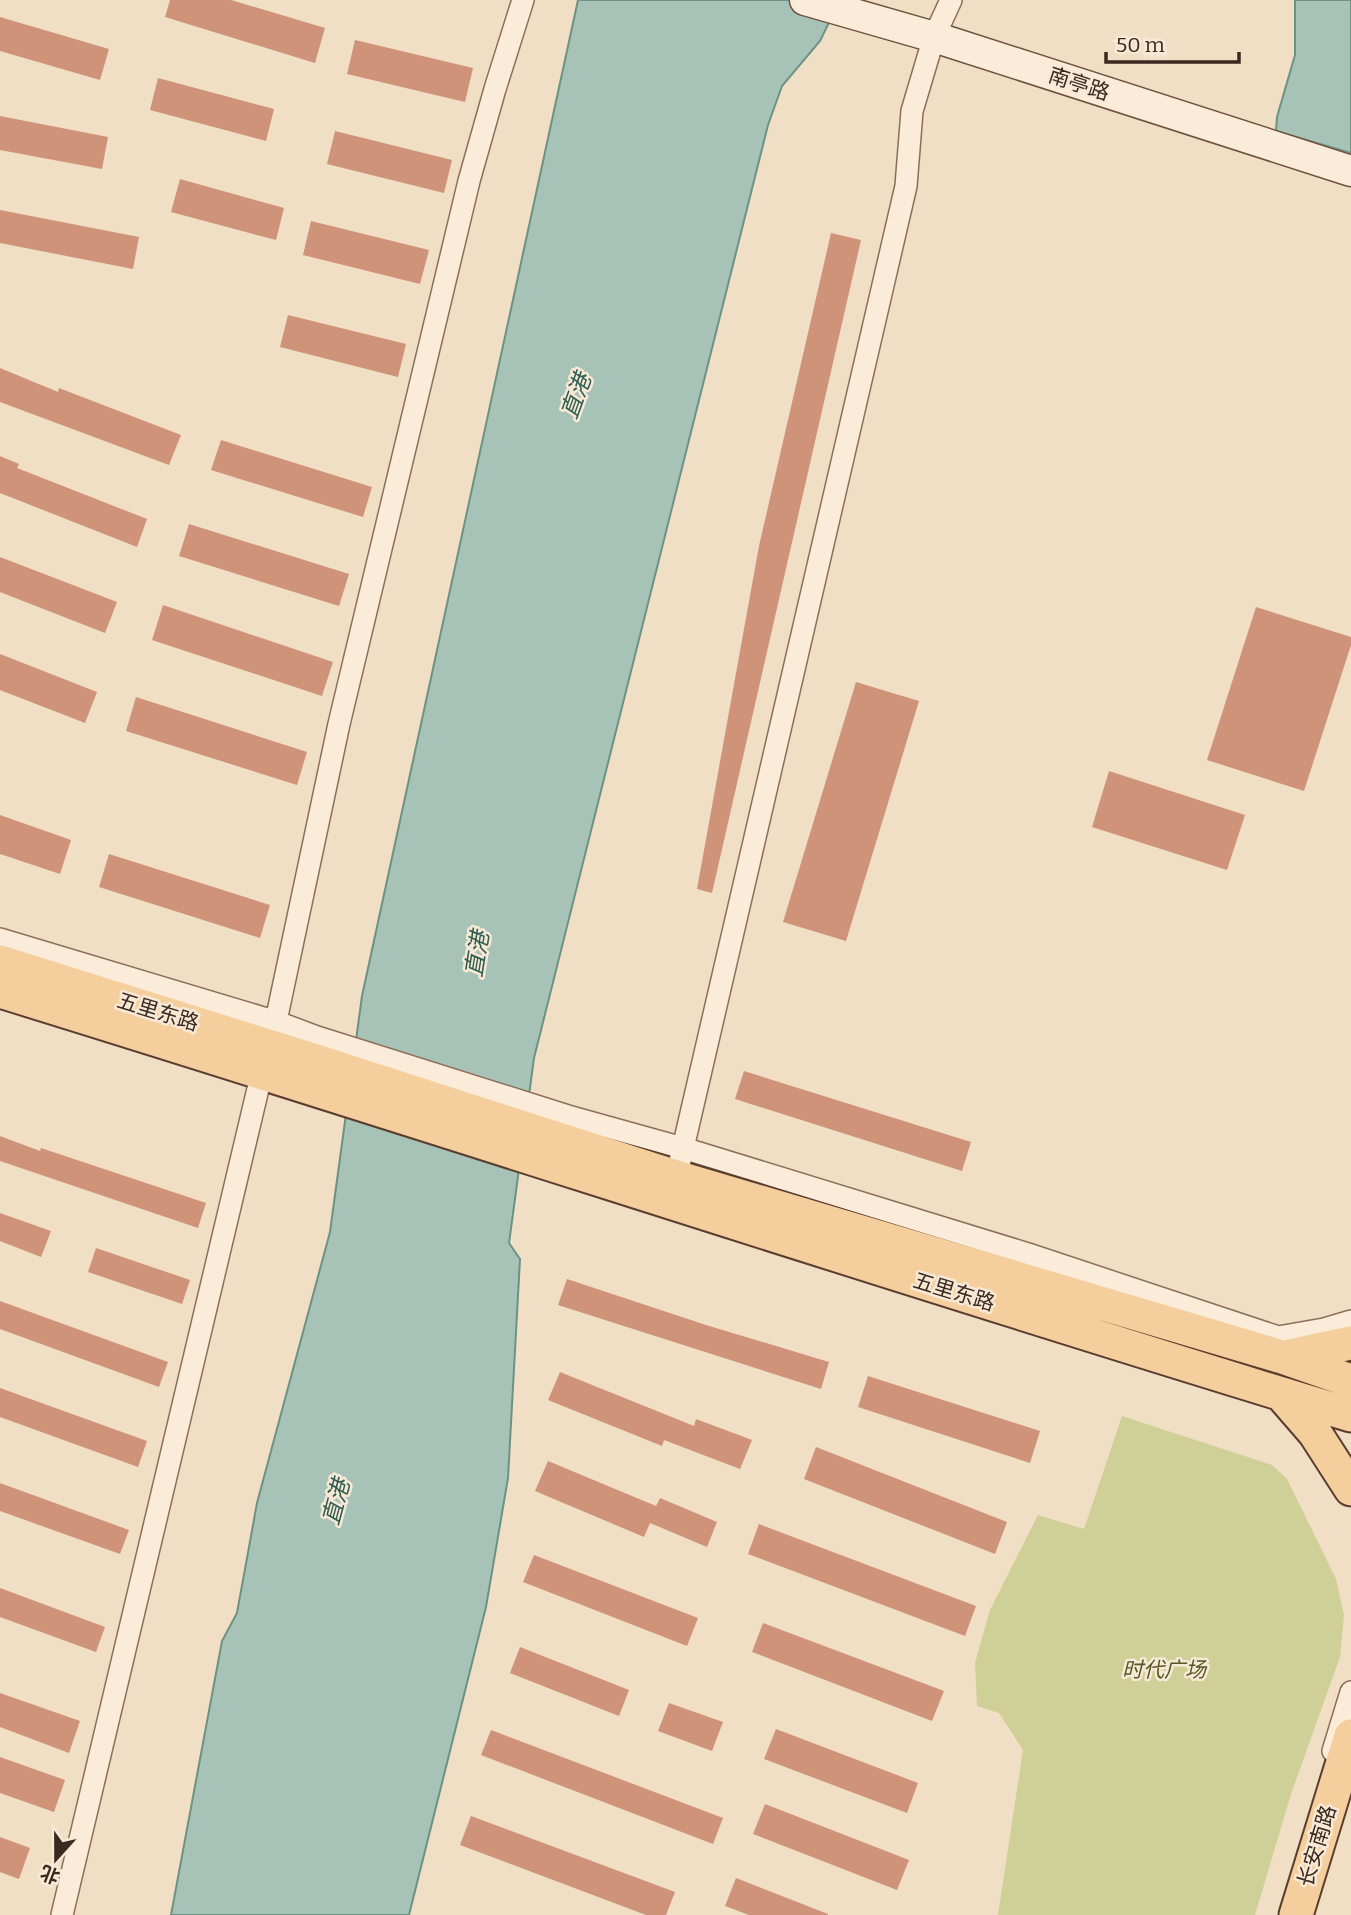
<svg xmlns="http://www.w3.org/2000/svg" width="1351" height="1915" font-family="Bitter,'Noto Sans SC',serif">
<rect width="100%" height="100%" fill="#f0dec5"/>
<path fill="#cfcf98" d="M1122 1416 1272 1465 1287 1479 1336 1579 1344 1615 1340 1657 1291 1794 1255 1915H998L1023 1750 999 1713 977 1706 975 1663 990 1610 1038 1515 1084 1529Z"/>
<path fill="#a7c3b7" stroke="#6d9284" stroke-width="2" d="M578 0H840L820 41 782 86 768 125 534 1058 509 1243 520 1259 508 1478 486 1607 409 1915H171L222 1641 237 1613 257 1503 330 1232 362 996Z
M1295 0H1351V153L1276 131 1277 117 1295 55Z"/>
<path fill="#cf937a" d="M170 0H231L325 28 315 63 165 17Z
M0 17 109 49 100 80 0 51Z
M355 40 473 68 465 102 347 74Z
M158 78 274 109 266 141 150 110Z
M0 116 108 137 102 169 0 150Z
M335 131 452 160 444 193 327 164Z
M180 179 284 208 276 240 171 212Z
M0 210 139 237 133 269 0 243Z
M311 221 429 250 420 284 303 255Z
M831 233 861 240 712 893 697 889 759 546Z
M288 315 406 344 398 377 280 347Z
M0 368 58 392 59 388 181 435 169 465 0 402Z
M221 440 372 487 363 517 211 470Z
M0 456 19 464 17 468 147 519 137 547 0 493Z
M189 524 349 574 339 606 179 556Z
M0 557 117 602 105 633 0 592Z
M163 605 333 662 322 696 152 640Z
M1256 607 1351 637V645L1304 791 1207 760Z
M0 654 97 692 85 723 0 690Z
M856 682 919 701 846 941 783 922Z
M136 697 307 752 297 785 126 731Z
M1109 771 1245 815 1227 870 1092 827Z
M0 815 71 840 60 874 0 854Z
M109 854 270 905 260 938 99 887Z
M744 1071 971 1142 962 1171 735 1099Z
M0 1136 40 1151 41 1148 206 1203 198 1228 0 1161Z
M0 1213 51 1231 41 1257 0 1241Z
M96 1248 190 1280 182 1304 88 1272Z
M567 1279 706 1325 829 1362 821 1389 558 1305Z
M0 1301 168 1362 159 1387 0 1329Z
M560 1372 694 1426 696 1419 752 1440 740 1469 664 1440 662 1446 548 1400Z
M868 1376 1040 1431 1030 1463 858 1407Z
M0 1388 147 1441 138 1467 0 1417Z
M816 1447 1007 1522 995 1554 804 1479Z
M548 1461 656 1506 660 1498 717 1522 707 1547 650 1523 644 1537 535 1491Z
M0 1483 129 1530 120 1554 0 1511Z
M759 1524 976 1606 965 1636 748 1554Z
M534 1555 698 1618 687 1646 523 1582Z
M0 1588 105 1627 96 1652 0 1617Z
M763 1623 944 1691 932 1721 752 1652Z
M520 1647 629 1690 619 1716 510 1673Z
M0 1693 80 1721 69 1753 0 1727Z
M669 1703 723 1722 712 1751 658 1731Z
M776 1729 918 1783 907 1813 764 1759Z
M491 1730 723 1818 713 1844 481 1755Z
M0 1757 65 1780 54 1812 0 1793Z
M765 1804 909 1860 897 1890 753 1834Z
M471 1816 675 1892 666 1915H646L460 1845Z
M0 1837 30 1848 19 1879 0 1872Z
M736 1878 828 1914V1915H749L725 1906Z"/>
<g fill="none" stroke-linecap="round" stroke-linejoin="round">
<defs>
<path id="street" d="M0 939 277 1022 317 1037 568 1116 683 1148 1028 1254 1278 1337 1324 1329 1351 1321
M273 1035 339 724 469 181 495 89 523 0
M680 1161 906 186 912 111 934 37 951 0
M1333 1751 1351 1692
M62 1915 262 1072"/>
<path id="secondary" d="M805 0 934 37 1351 171"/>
<path id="primary" d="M0 962 316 1061 676 1177 1282 1357 1351 1381
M0 991C451 1130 899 1278 1351 1415
M1285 1357 1351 1343
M1282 1395 1315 1433 1351 1489
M1296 1915 1351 1736"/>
</defs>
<use href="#street" stroke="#8c6f5a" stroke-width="24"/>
<use href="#secondary" stroke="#6e503d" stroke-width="33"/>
<use href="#primary" stroke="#5a3d2e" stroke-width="37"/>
<use href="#street" stroke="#faecd9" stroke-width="21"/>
<use href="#secondary" stroke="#faecd9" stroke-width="30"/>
<use href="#primary" stroke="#f4ce9c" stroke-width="33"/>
</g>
<g text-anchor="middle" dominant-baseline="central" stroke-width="5" stroke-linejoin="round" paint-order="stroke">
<g font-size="21" fill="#3b291f" stroke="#f7e9d5">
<text transform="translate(1079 84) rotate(18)">南亭路</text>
<text transform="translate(158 1012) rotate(17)">五里东路</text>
<text transform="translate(954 1292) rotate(17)">五里东路</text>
<text transform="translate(1317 1846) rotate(-73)">长安南路</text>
</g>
<g font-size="21" font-style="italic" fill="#525924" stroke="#f7e9d5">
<text x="1164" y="1670">时代广场</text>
</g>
<g font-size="23" font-style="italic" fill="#2d5c53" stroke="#f7e9d5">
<text transform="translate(576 396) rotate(-70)">直港</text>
<text transform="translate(477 954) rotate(-81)">直港</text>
<text transform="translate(336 1502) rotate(-75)">直港</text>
</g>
</g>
<g transform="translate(56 1859) rotate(201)" stroke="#f7e9d5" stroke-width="5" paint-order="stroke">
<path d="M0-5L12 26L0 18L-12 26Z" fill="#3b291f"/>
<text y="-10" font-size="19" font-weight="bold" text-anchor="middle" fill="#3b291f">北</text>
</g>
<path d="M1106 52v10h133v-10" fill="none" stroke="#3b291f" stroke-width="3.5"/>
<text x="1116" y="52" font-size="21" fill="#3b291f" stroke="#f7e9d5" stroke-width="5" paint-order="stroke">50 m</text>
</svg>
